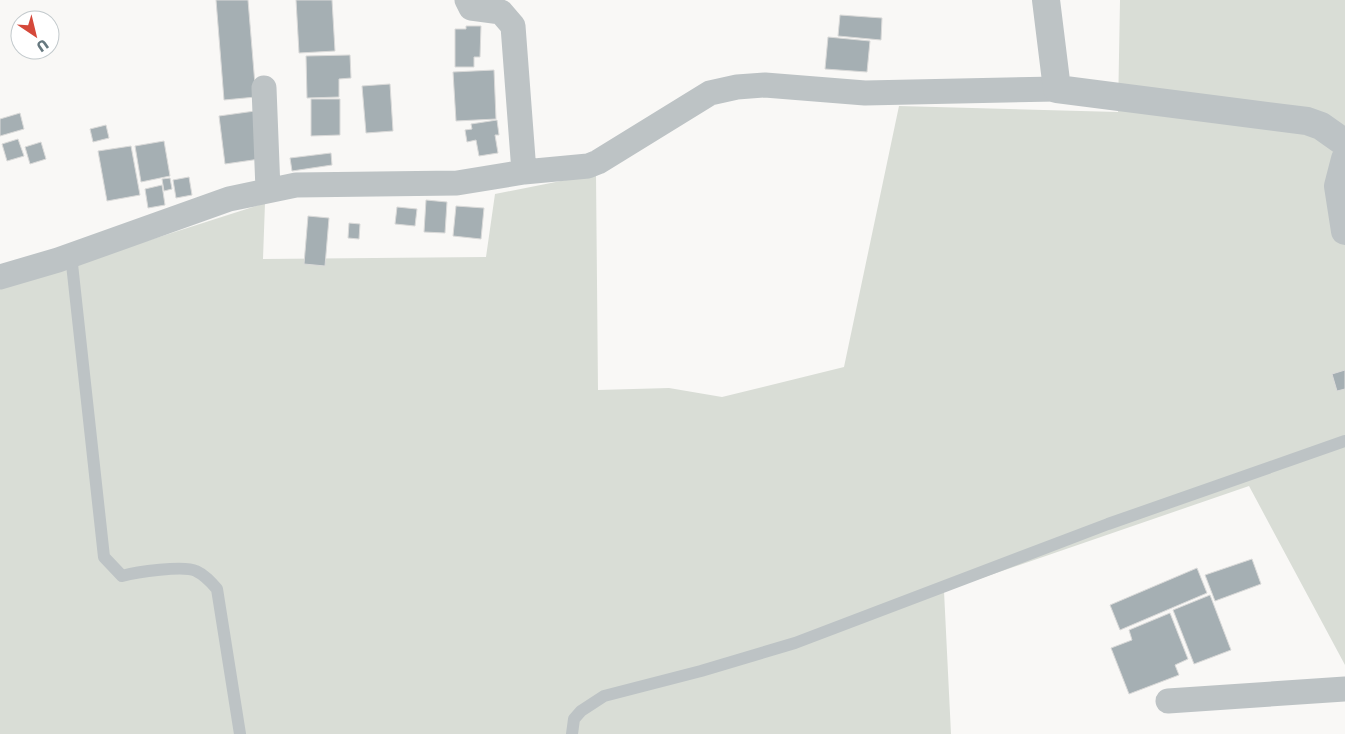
<svg xmlns="http://www.w3.org/2000/svg" width="1345" height="734" font-family="'DejaVu Sans',sans-serif">
<rect width="100%" height="100%" fill="#f9f8f6"/>
<path fill="#d9ddd6" d="M1120 0H1345V665L1249 486 944 591 951 734H0V288L265 203 263 259 486 257 495 194 596 174 598 390 669 388 722 397 844 367 899 106 1118 112Z"/>
<path fill="#a5afb3" stroke="#dadad9" d="M216 0H248L256 97 224 100Z
M296 0H332L335 51 299 53Z
M840 15 882 18 881 40 838 36Z
M466 26H481L480 57H474V67H455V29H466Z
M828 37 870 41 867 72 825 69Z
M350 55 351 78 339 79V97L307 98 306 56Z
M494 70 496 119 456 121 453 72Z
M390 84 393 131 366 133 362 86Z
M311 99H340V135L311 136Z
M255 111 260 159 225 164 219 116Z
M20 113 24 129 0 136V119Z
M497 120 499 135H495L498 153 479 156 476 140 467 142 465 130 472 129 471 124Z
M106 125 109 138 93 142 90 129Z
M18 139 24 156 7 161 2 144Z
M164 141 170 176 141 182 135 146Z
M41 142 46 159 30 164 25 147Z
M131 146 140 195 107 201 98 151Z
M331 153 332 165 292 171 290 158Z
M189 177 192 195 176 198 173 180Z
M170 178 172 189 164 191 162 179Z
M162 185 165 205 148 208 145 189Z
M426 200 447 202 445 233 424 232Z
M456 206 484 208 481 239 453 236Z
M397 207 417 209 415 226 395 224Z
M308 216 329 218 325 266 304 264Z
M349 223 360 224 359 239 348 238Z
M1345 370V389L1337 391 1332 374Z
M1252 559 1261 584 1215 601 1205 575Z
M1197 568 1207 593 1120 630 1110 605Z
M1210 595 1231 650 1194 664 1173 610Z
M1170 613 1188 659 1175 665 1179 675 1129 694 1111 648 1132 640 1129 630Z"/>
<g fill="none" stroke-linecap="round" stroke-linejoin="round">
<path stroke="#bdc3c5" stroke-width="12" d="M71 255 104 557 122 576C136 572 184 565 196 571 205 575 211 582 217 589L240 734
M572 734 574 719 581 711 604 696 701 671 795 643 1108 524 1345 441"/>
<path stroke="#bdc3c5" stroke-width="25" d="M467 0 471 8 501 12 513 26 524 172
M264 88 268 190
M0 277 58 260 229 199 296 185 457 183 524 172 588 166 598 162 710 93 737 87 765 85 865 93 1057 89
M1168 701 1345 689"/>
<path stroke="#bdc3c5" stroke-width="28" d="M1046 0 1057 89 1307 121 1321 126 1345 143
M1345 159 1338 186 1345 231"/>
</g>
<g transform="translate(35 35) rotate(145)"><circle r="24" fill="#ffffff" stroke="#c2c9cc"/>
<path d="M0-4L9 19L0 12L-9 19Z" fill="#d5483a"/>
<text y="-8" font-size="14" font-weight="bold" text-anchor="middle" fill="#66787f">U</text>
</g>
</svg>
